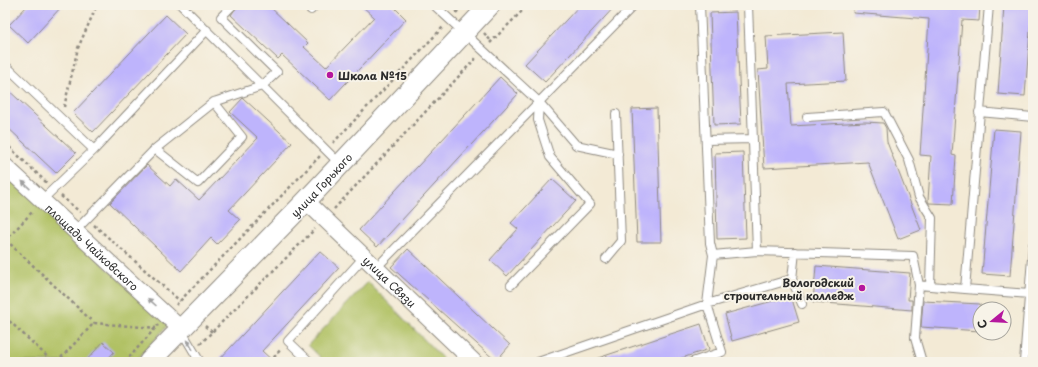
<svg xmlns="http://www.w3.org/2000/svg" width="1038" height="367" font-family="'Playpen Sans',sans-serif">
<rect width="100%" height="100%" fill="#f7f3e8"/>
<filter id="ink" filterUnits="userSpaceOnUse"><feTurbulence type="fractalNoise" baseFrequency=".025" numOctaves="2"/><feDisplacementMap in="SourceGraphic" scale="8" xChannelSelector="R" yChannelSelector="G"/><feConvolveMatrix kernelMatrix="1 2 1 2 8 2 1 2 1" color-interpolation-filters="sRGB"/></filter>
<filter id="wash" filterUnits="userSpaceOnUse"><feTurbulence type="fractalNoise" baseFrequency=".012" numOctaves="4" result="noise"/><feDisplacementMap in="SourceGraphic" scale="16" xChannelSelector="R" yChannelSelector="G"/><feGaussianBlur stdDeviation="0.9" result="paint"/><feColorMatrix in="noise" values="0 0 0 0 0 0 0 0 0 0 0 0 0 0 0 0 0 1.4 0 .05"/><feComposite in="paint" operator="in"/></filter>
<g filter="url(#wash)">
<rect width="100%" height="100%" fill="#f3ead5"/>
<path fill="#b0c164" stroke="#6e7648" d="M5 173 168 325 135 362H5Z
M368 282 446 362H325L308 345Z"/>
<g id="blocks">
<path fill="#beb4fc" d="M28 5H63L28 43 9 25Z
M238 5H268L308 43 304 47 326 67 374 17 361 5H392L406 19 330 100 282 55 278 59 231 15Z
M580 5H616L545 82 525 64Z
M854 5H980L979 21 962 20 952 155 956 156 953 204 929 203 928 201 931 156 920 155 929 19 853 13Z
M1004 5H1032L1025 96 998 94Z
M736 12 741 124 714 125 710 13Z
M166 15 186 34 93 132 73 113Z
M843 32 846 81 788 84 791 126 865 122 883 123 886 128 887 142 921 230 898 239 868 162 764 168 758 70 768 69 766 36Z
M500 77 518 94 377 247 359 230Z
M5 87 76 153 56 173 5 125Z
M243 98 292 143 229 210 240 220 217 244 211 238 181 271 110 203 147 165 170 186 176 179 199 200 258 138 230 112Z
M657 108 661 242H637L632 109Z
M994 129 1021 131 1010 276 982 274Z
M743 152 746 238 717 239 715 153Z
M552 179 576 201 507 276 490 260 518 229 511 223Z
M408 249 510 345 496 361 391 267Z
M320 251 339 268 262 351 274 362H217Z
M816 266 910 273 908 300H912V310L813 302Z
M791 296 799 322 732 341 725 314Z
M923 301 980 304V331L921 327Z
M701 324 709 349 670 362H593L592 360Z
M103 342 114 352 105 362H85Z"/>
</g>
</g>
<g filter="url(#ink)">
<use href="#blocks" fill-opacity="0" stroke="#8f8a80" stroke-width="1"/>
<g fill="none" stroke-linecap="round" stroke-linejoin="round">
<defs>
<path id="service" d="M181 5 340 164
M306 5 311 10 315 5
M434 5 539 102 634 5
M989 5 965 289 1029 294
M5 65 94 150
M539 102 576 145 618 154
M979 112 1033 117
M807 117 884 112 909 160 919 197 932 218 930 286
M706 140 753 139
M155 149 214 102
M42 200 94 150 207 30
M75 231 155 149 198 183 242 137 214 102 262 86 277 72 221 17 233 5
M757 251 913 256 919 285
M713 255 757 251 748 5
M606 259 621 241 616 114
M376 268 539 102
M792 279 795 252
M511 285 590 204 550 157 538 120 539 102
M181 330 200 362
M310 362 288 341 364 257
M538 362 707 304 792 279 802 304
M692 362 722 352 707 304 713 255 710 243 700 5
M922 362 915 338 919 285 965 289
M1024 362 1033 245"/>
<g id="minor">
<path id="s1" d="M5 166 180 328"/>
<path id="s2" d="M306 201 474 362"/>
</g>
<g id="tertiary">
<path id="s3" d="M149 362 306 201 490 5"/>
</g>
</defs>
<use href="#service" stroke="#8f8a80" stroke-width="10"/>
<use href="#minor" stroke="#8f8a80" stroke-width="18"/>
<use href="#tertiary" stroke="#8f8a80" stroke-width="22"/>
<path stroke="#8f8a80" stroke-width="2.5" stroke-dasharray="3 3" stroke-linecap="butt" d="M456 13 463 5
M484 33 492 42
M490 43 528 5
M64 107 78 48 97 5
M5 143 47 183
M333 143 444 26
M61 196 80 212
M334 209 477 57
M94 225 180 301
M6 240 94 323
M5 241 33 211
M176 305 320 156
M5 317 53 362
M205 326 212 332
M200 344 315 229
M57 362 94 323 156 328
M125 362 158 325
M270 362 281 349"/>
<use href="#service" stroke="#fff" stroke-width="8"/>
<use href="#minor" stroke="#fff" stroke-width="16"/>
<use href="#tertiary" stroke="#fff" stroke-width="20"/>
</g>
<defs><path id="oneway-solid" d="M-6-.8H1V-3.2L6.5 0L1 3.2V.8H-6Z"/></defs>
<g fill="#a0a0a0">
<use href="#oneway-solid" transform="translate(26 185) rotate(-137)"/>
<use href="#oneway-solid" transform="translate(152 302) rotate(-138)"/>
<use href="#oneway-solid" transform="translate(190 345) rotate(-119)"/>
</g>
</g>
<g fill="#b5179e" stroke="#f7f3e8" stroke-width="1.5">
<circle cx="330" cy="75" r="4"/>
<circle cx="862" cy="288" r="4"/>
</g>
<g text-anchor="middle" dominant-baseline="central" stroke-width="4" stroke-linejoin="round" paint-order="stroke">
<g font-size="11" font-weight="bold" fill="#2b2b2b" stroke="#f7f3e8" text-anchor="start">
<text x="338" y="75">Школа №15</text>
<text x="854" y="282" text-anchor="end">Вологодский<tspan x="854" dy="13">строительный колледж</tspan></text>
</g>
<g font-size="11" fill="#2b2b2b" stroke="#f7f3e8">
<text stroke="none"><textPath href="#s3" startOffset="247">улица Горького</textPath></text>
<text stroke="none"><textPath href="#s1" startOffset="119">площадь Чайковского</textPath></text>
<text stroke="none"><textPath href="#s2" startOffset="116">улица Связи</textPath></text>
</g>
</g>
<rect width="1038" height="367" fill="none" stroke="#f7f3e8" stroke-width="20"/>
<g transform="translate(992 321) rotate(252)"><circle r="19" fill="#f7f3e8" stroke="#a5a39c"/>
<path d="M0-3L7 15L0 10L-7 15Z" fill="#b5179e"/>
<text y="-6" font-size="11" font-weight="bold" text-anchor="middle" fill="#2b2b2b">С</text>
</g>
</svg>
